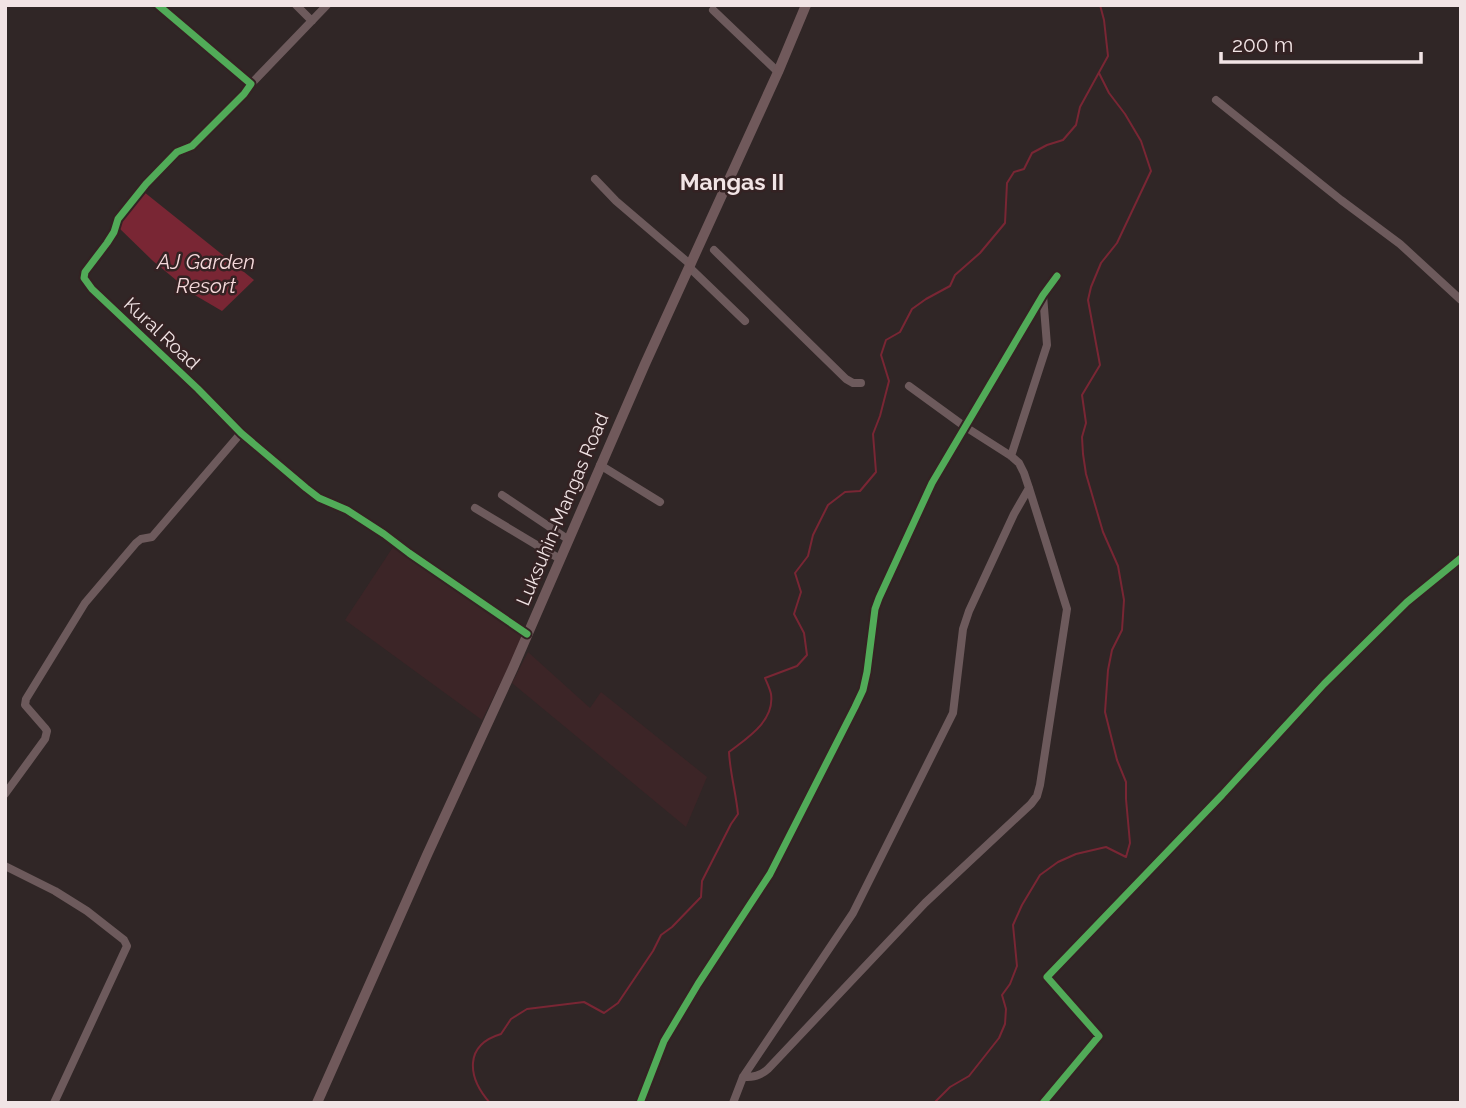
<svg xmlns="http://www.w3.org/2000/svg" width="1466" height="1108" font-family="Raleway,sans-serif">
<rect width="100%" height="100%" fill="#302626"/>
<path fill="#3c2527" d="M393 547 524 636 482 720 345 620Z
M528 652 590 708 601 692 707 777 686 827 512 683Z"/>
<path fill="#792634" d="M144 192 254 280 222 311 193 294 153 261 116 225Z"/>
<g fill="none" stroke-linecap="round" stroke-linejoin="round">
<path stroke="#792634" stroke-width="2" d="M490 1103C467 1077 464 1045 501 1034L511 1019 527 1009 584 1002 604 1013 618 1003 653 951 661 935 672 927 701 897 702 881 731 824 738 814C736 793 730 773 729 752 747 738 775 721 771 694 770 689 767 683 765 678L797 666 807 655 804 633 794 614 801 592 795 573 808 556 813 535 828 505 845 492 860 491 876 472 873 434 880 416 889 381 881 355 886 340 900 332 912 309 926 299 950 286 955 275 980 253 1005 223 1007 183 1014 172 1024 169 1032 153 1047 145 1063 140 1076 125 1080 107 1108 56 1104 20 1100 5
M934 1103 950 1087 969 1076 999 1038 1005 1024 1006 1009 1002 995 1010 984 1017 966 1013 925 1022 905 1040 875 1058 862 1076 854 1106 847 1126 857 1130 843 1126 799V782L1117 760 1105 712 1108 670 1112 650 1122 630 1124 600 1118 566 1103 532 1086 474 1083 454 1082 437 1086 423 1082 395 1100 365 1088 300 1091 287 1101 263 1117 243 1151 171 1141 141 1125 114 1109 93 1099 73"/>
<path stroke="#6d5a5c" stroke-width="8" d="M158 5 251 84 244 94 192 146 177 152 146 184 118 219 114 232 107 243 85 272 84 278 92 289 198 389 241 433 306 488 319 498 347 510 384 534 409 553 527 634
M296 5 312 21
M713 10 778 72
M251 84 327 5
M1216 100 1341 200 1400 244 1461 300
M595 179 616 201 691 265
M714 250 846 379 853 383H861
M690 268 745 321
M1011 456 1047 345 1043 295
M600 465 660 502
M502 495 569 540
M475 508 560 559
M5 794 45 739 47 731 45 728 25 705 26 699 85 603 136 543 141 539 152 537 241 433
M5 866 55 891 87 911 124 940 127 946 54 1103
M743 1077C754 1077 760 1076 768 1069L925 903 1031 804 1037 796 1040 785 1067 609 1029 488 1024 473 1019 463 1011 456 964 426 909 386
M640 1103 664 1041 698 984 770 874 855 707 863 690 867 672 875 609 879 598 932 483 1043 295 1057 276
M733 1103 743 1077 853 913 953 713 963 629 969 611 1014 514 1029 488
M1043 1103 1099 1036 1047 977 1222 795 1324 684 1407 602 1461 558"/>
<path stroke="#70595b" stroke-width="10" d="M317 1103 427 855 513 668 645 364 778 72 806 5"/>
<defs>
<path id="cycleway" d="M158 5 251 84 244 94 192 146 177 152 146 184 118 219 114 232 107 243 85 272 84 278 92 289 198 389 241 433 306 488 319 498 347 510 384 534 409 553 527 634
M640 1103 664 1041 698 984 770 874 855 707 863 690 867 672 875 609 879 598 932 483 1043 295 1057 276
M1043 1103 1099 1036 1047 977 1222 795 1324 684 1407 602 1461 558"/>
</defs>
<use href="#cycleway" stroke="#342223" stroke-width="11"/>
<use href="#cycleway" stroke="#51ab58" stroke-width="7"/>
</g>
<g text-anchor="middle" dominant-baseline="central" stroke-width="5" stroke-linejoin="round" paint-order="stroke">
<g font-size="19" fill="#f1e4e5" stroke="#342223">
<text transform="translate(162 333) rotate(43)">Kural Road</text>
<text transform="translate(562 509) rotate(-67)">Luksuhin-Mangas Road</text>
</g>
<g font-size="21" font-style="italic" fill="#f5d9db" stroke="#342223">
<text x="206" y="261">AJ Garden<tspan x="206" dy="24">Resort</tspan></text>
</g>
<g font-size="23" font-weight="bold" fill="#f1e4e5" stroke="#342223">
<text x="732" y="181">Mangas II</text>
</g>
</g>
<rect width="1466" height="1108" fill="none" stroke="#f1e4e5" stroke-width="14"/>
<path d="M1221 52v10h200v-10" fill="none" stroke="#f1e4e5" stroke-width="3.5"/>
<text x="1232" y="52" font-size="21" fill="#f1e4e5" stroke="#342223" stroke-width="5" paint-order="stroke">200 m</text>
</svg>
